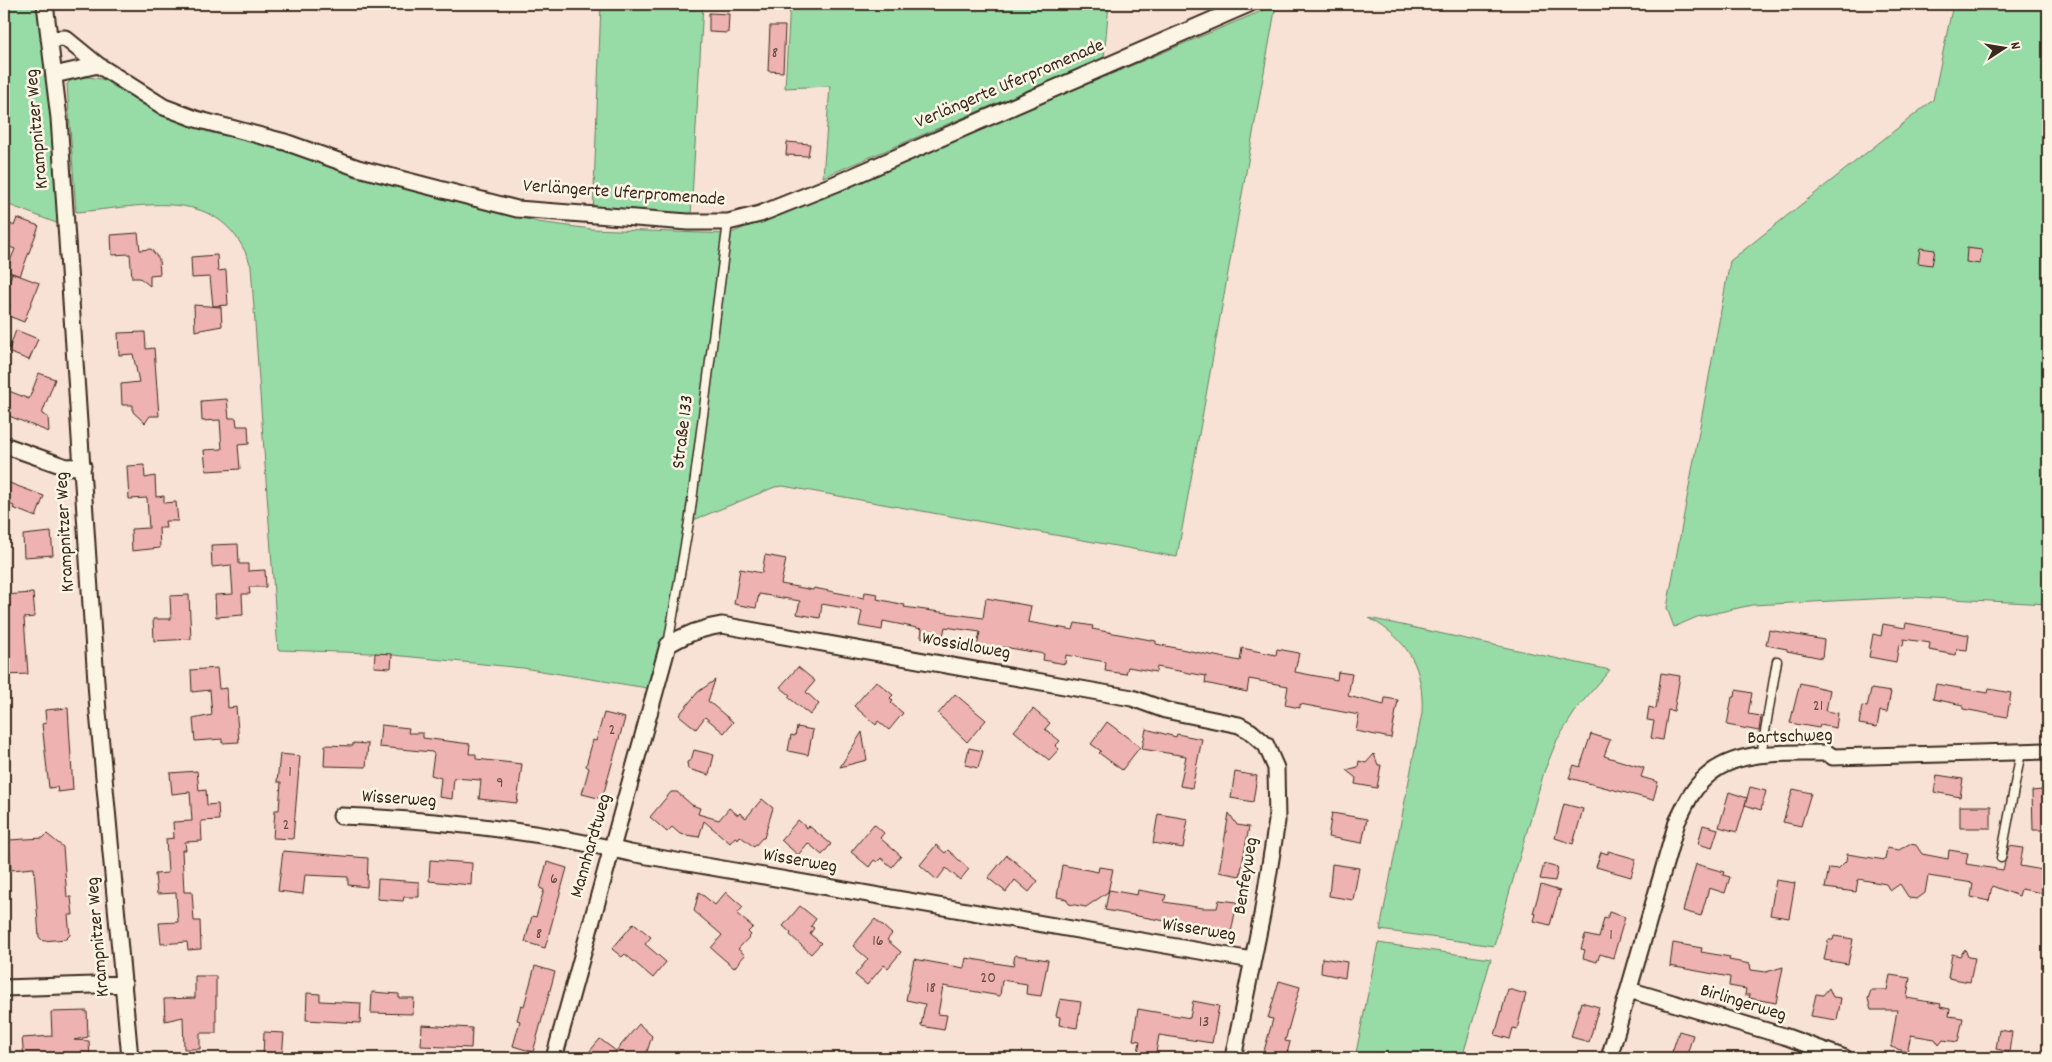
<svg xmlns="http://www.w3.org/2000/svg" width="2052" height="1062" font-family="Dekko,sans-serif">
<rect width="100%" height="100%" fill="#f8e1d5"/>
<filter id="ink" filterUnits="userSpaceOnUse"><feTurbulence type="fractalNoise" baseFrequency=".02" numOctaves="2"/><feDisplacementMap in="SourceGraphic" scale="10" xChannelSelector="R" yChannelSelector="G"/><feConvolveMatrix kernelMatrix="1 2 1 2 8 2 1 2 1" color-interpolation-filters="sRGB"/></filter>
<g filter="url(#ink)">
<path fill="#97dba7" stroke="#698262" d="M4 4H37L50 96 59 224 4 203Z
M601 4H703L691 216 593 214Z
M790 4H1109L1104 58 823 177 830 86 785 88Z
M1953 4H2048V604L1912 597 1752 605 1697 617 1674 627 1667 608 1730 261 1933 100Z
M1276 5 1177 557 783 486 775 487 691 521 680 610 647 688 523 668 372 653 278 650 251 266C222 182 146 207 76 212L67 84 74 78 82 76 101 79 119 86 162 114 186 125 212 133 265 144 359 175 538 222 591 229 729 234Z
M1369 618 1610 670 1578 707 1557 740 1544 772 1494 946 1380 930 1422 713C1424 668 1409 640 1369 618Z
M1378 943 1491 959 1462 1058H1355Z"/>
<path fill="#eeb2b0" stroke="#3b2a1e" d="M709 13 729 14 728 33 709 32Z
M770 26H785L783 72 768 71Z
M787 142 810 144 808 156 786 155Z
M17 218 39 226 20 276 6 271 15 249 7 246 9 239 6 237 11 224 14 226Z
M138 233 140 250 151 249 159 259 160 274 150 275V286L140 278H132L130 254 112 255 111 235Z
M1920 248 1935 250 1932 265 1918 263Z
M1967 248 1982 250 1980 264 1966 262Z
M217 255 218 271 226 270 228 305 213 306 210 277 192 278 191 257Z
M12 273 39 283 24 322 6 315 10 304 4 302V296Z
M194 305 221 307 222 326 195 331Z
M16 330 38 339 29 360 8 352Z
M145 332 146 349 154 348 159 416H150L145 423 133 412V405H122L121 384 139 382 133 354 119 355 118 333Z
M39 373 55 379 42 414 48 417 49 432 4 414V389L29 399Z
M227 399 229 418H236L237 426H248L249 444 238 445 240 469 206 471 204 450 222 449 221 435 220 420 202 421 201 401Z
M144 465 145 478 155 476 156 497 164 496V503L176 502 178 521H165L166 528H159L160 548 132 551 131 529 149 528 147 498 129 499 127 466Z
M4 481 44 496 36 517 13 508 14 506 4 502Z
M51 532 53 555 24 557 23 535Z
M238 544 239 564H248V571L265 570 266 587H249L250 594H242L243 615 216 617 215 595 233 594 232 580 231 565 212 567 211 545Z
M765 555 786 559 781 584 813 590 814 588 864 598 865 592 878 594 877 599 905 605 904 607 983 618 986 598 1031 606 1028 622 1073 630 1075 623 1093 626 1092 629 1156 641V644L1240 661 1242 648 1276 655 1277 649 1299 653 1295 672 1337 680 1338 672 1352 674 1348 696 1384 705 1385 698 1398 700 1391 738 1356 731 1359 715 1300 704V708L1285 705 1288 686 1249 679 1247 692 1205 683 1206 676 1157 667 1156 672 1128 667 1126 674 1105 671 1106 662 1066 655 1065 664 1043 660 1044 654 1004 647 1003 652 977 647 980 632 945 627 942 641 921 637 922 629 883 621 882 630 859 626 862 611 822 604 820 618 797 614 800 601 759 594 756 608 734 604 740 569 762 573Z
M33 593 35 617 24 618 28 674 6 675 4 643H7L4 595Z
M189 595 191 639 154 641 153 619H171L170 596Z
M1906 623 1969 635 1967 650 1957 649 1956 655 1929 650 1930 643 1904 639 1903 646 1899 645 1896 662 1869 657 1873 634 1881 636 1883 624 1905 628Z
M1769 630 1824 640 1822 658 1787 651V649L1766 645Z
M375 653 392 654 391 668 374 667Z
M798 667 815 681 806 692 819 704 810 715 788 697 790 695 780 687Z
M217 668 219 689 227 688 228 708 236 707 239 742 222 743V739L195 741 193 719 212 715 210 690 192 692 191 670Z
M1661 673 1680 676 1674 711 1668 710 1663 740 1651 738 1654 721 1647 720 1649 707 1656 709Z
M715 680 708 701 733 722 724 733 705 717 696 729 679 715 698 692Z
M876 681 893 695 890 698 893 701 891 703 903 713 889 730 878 721 876 725 854 706Z
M1800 683 1830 690 1826 711 1838 713 1836 728 1820 725 1819 728 1790 723Z
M1936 684 1988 693 1989 689 2011 693 2007 717 1963 709V705L1933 699Z
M1871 689 1891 692 1887 712 1880 711 1877 727 1859 724 1862 706 1867 707Z
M1736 690 1752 693 1748 714 1761 716 1759 731 1727 725 1732 697H1735Z
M955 694 986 720 967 742 938 714Z
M68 708 73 790 58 792 57 787 49 788 42 724 46 723 45 710Z
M1033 709 1050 723 1045 729 1060 741 1055 746 1059 749 1049 760 1014 731Z
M604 713 625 718 602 799 582 794 589 768 586 766 593 740 596 741Z
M1107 722 1140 747 1122 770 1099 753 1101 751 1091 744Z
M381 725 409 728 408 733H423V738L470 744 469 754H476V759L522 764 517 803 479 799 481 780 454 778 452 799 439 797 441 778 431 775 434 754 432 752 379 747Z
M797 727 813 730 808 755 788 751 791 735 795 736Z
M1146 729 1176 737 1177 734 1202 739 1192 788 1180 786 1186 756 1142 749Z
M862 732 867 760 840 767 852 748Z
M1591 734 1610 740 1604 756 1644 768 1641 777 1658 782 1653 800 1569 778 1574 765 1580 767Z
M353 743 368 744 366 767 324 766 325 745 353 746Z
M969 748 983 751 978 768 965 765Z
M694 750 714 755 709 775 688 769 687 762 691 760Z
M280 754 300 756 293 839 273 838 275 810H279L281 782H277Z
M1374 754 1378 765H1381L1377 788 1355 784 1356 778 1346 770 1358 767 1359 761 1366 763Z
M197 771 199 791 206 790 207 805 218 804 219 820 201 821 202 841 185 842 186 850H182L184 892H192L194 921H200L201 949 188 950 187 942 161 944 159 923 178 922 176 893 157 894 155 874 168 873 166 839 174 838 173 822 192 821 190 792 172 794 170 773Z
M1235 772 1257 776 1253 802 1231 798Z
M1937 775 1963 779 1960 797 1934 792Z
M1750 787 1766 791 1761 810 1745 805Z
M1793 789 1811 793 1801 826 1783 822Z
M2042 790 2044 806 2048 805V825H2046V830H2033L2032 791Z
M671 792H677L692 805 700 808 698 814 719 820 729 808 738 815 740 813 746 818 762 799 773 808 764 838H762L754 847 740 836 738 839 735 837 730 843 704 821 699 837 680 834 672 827 667 832 650 817Z
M1729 792 1747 798 1737 832 1719 827Z
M1564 804 1583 809 1573 844 1555 838Z
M1960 806H1991V828H1960Z
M1229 813 1237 825 1249 827 1240 876 1219 872Z
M1332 813 1367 819 1362 843 1328 837Z
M1158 814 1188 819 1183 848 1153 843Z
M798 820 807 828 809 826 831 844 822 855 808 843 798 855 781 840Z
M874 824 884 833 880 838 901 856 892 867 881 858 877 862 874 860 869 867 851 852Z
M1703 825 1718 829 1712 848 1698 844Z
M47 834 63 847 67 897H71L73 915H68L70 935 66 939 43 941 39 937 34 868 11 870 9 840 43 838Z
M1909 844 1916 845 1922 854 1948 859 1949 850 1968 853 1966 864 2003 870 2009 846 2023 848 2020 866 2048 871V894L2021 889 2019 896 1992 886 1989 901 1971 897 1973 883 1928 876 1925 893 1917 899 1909 898 1900 884 1890 891 1886 884 1858 879 1856 892 1825 888 1829 868 1838 869 1846 861 1847 854 1885 860 1887 848 1899 850Z
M936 845 945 853 948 850 969 869 960 880 946 868 937 880 920 865Z
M283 851 368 858 367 887 348 885V877L305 875 303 894 278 891Z
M1608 851 1636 859 1631 877 1596 867 1601 852 1608 854Z
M1007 855 1038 881 1029 892 1015 880 1006 892 988 878Z
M430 860 472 863 471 885 429 881Z
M547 862 567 868 545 948 525 942 532 916 536 917 540 903 544 890 540 888Z
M1332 864 1359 868 1353 900 1329 896Z
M1544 864 1558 868 1555 881 1540 879Z
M1696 864 1724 872 1723 875 1730 877 1725 893 1709 888 1701 916 1683 911Z
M1062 865 1098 872 1099 867 1113 869 1108 892 1086 907 1069 904 1066 899 1057 897Z
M378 879 419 882V897H404L403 901 377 899Z
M1776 880 1795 883 1789 918 1770 915Z
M1541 885 1560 891 1550 925 1534 921 1536 914 1533 913Z
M1109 890 1137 895 1138 890 1166 895 1164 902 1203 908H1217L1219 900 1237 902 1231 933 1105 910Z
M699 892 715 905 726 892 743 907 737 914 753 927 748 932 751 935 738 949 745 955 734 968 711 948 722 935 694 911Z
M800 906 816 919 811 926 814 928 810 934 821 943 811 954 790 935 791 933 783 926Z
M1609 912 1625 917 1613 958 1600 954 1597 962 1583 958 1585 950 1581 949 1585 935 1599 938 1604 918 1607 919Z
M875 919 892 934 887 940 901 952 888 968 884 965 867 985 855 975 868 959 853 946Z
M634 923 651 937 645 944 666 962 653 978 625 954 622 957 612 949Z
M1834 936 1853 939 1848 964 1824 960 1828 940H1833Z
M1673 943 1702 948 1701 952 1730 957 1729 960 1750 964 1751 970 1766 972 1783 967 1776 1003 1749 998 1750 995H1745L1746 989 1729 986 1730 977 1670 966Z
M1965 949 1968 957 1975 958 1970 982 1948 978 1952 954 1960 956Z
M1015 955 1048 960 1041 996 1026 994 1027 984 1002 980 1000 996 943 986 938 1014 947 1015 944 1030 921 1026 925 1004 906 1000 914 959 964 968 966 958 1013 966Z
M1322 958 1347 962 1345 978 1321 973Z
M535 966 555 972 533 1052 513 1046 520 1021 517 1020 521 1005 524 1006Z
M1890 975 1910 978 1907 998 1941 1004 1940 1007 1950 1009 1949 1016 1963 1018 1958 1042 1943 1040 1939 1045 1935 1039 1911 1035 1907 1052 1891 1047 1897 1010H1871L1868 999 1871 990H1887Z
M195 976H216V1033H200V1049H184L183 1017 165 1021 164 999 195 998Z
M1279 981 1300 987 1285 1041 1290 1042 1286 1058H1262L1273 1019 1268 1018Z
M1829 988 1833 997 1841 998 1837 1020 1811 1016 1816 994 1823 995Z
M1508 989 1526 994 1517 1029 1513 1028 1510 1039 1495 1035Z
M372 992 399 994V998H414L413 1014 371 1013Z
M307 993 320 994V1001L361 1003 360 1023 306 1020Z
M1060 999 1081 1002 1077 1028 1059 1025 1060 1017 1056 1016Z
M1193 1001 1219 1006 1212 1043 1159 1035 1155 1058H1137L1140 1041 1133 1040 1138 1009 1190 1018Z
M1581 1002 1599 1007 1589 1042 1571 1037Z
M87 1011 88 1037 74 1040 89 1041 90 1058H24L22 1038 52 1036 51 1012Z
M639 1024 652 1036 645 1058H584L600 1039 616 1051Z
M422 1025 472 1028 471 1048 421 1046Z
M1999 1030 2012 1032 2009 1052 1996 1049Z
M1679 1031 1693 1035 1686 1058H1670Z
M264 1032 284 1033 282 1058H263Z"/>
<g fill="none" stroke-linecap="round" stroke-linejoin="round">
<defs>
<path id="lane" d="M668 645 690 516 728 222
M1761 755 1777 661
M2001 858 2021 752"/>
<path id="street" d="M45 4 59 118 98 712 130 1058
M49 39 65 38 98 65 164 107 196 119 285 142 358 168 517 209 688 222H728L760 214 835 184 1249 4
M54 75 98 65
M4 445 66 467 83 466
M341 816C438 820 536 830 630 853L1252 960
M4 988 124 984
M1629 990 1784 1036 1845 1058
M554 1058 668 645C686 634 701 628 722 625L1132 698 1165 710 1239 725 1250 731 1266 745 1276 768 1277 821 1262 915 1233 1058
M1609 1058 1677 822C1685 806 1692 789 1706 777 1737 748 1788 754 1827 753L1833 757 2048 751"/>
</defs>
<use href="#lane" stroke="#3b2a1e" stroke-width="11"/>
<use href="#street" stroke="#3b2a1e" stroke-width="19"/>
<use href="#lane" stroke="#fcf5e5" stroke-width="8"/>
<use href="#street" stroke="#fcf5e5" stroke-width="15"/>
</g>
</g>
<g text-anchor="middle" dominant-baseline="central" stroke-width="5" stroke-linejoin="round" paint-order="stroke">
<g font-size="16" fill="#684c42">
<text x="775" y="53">8</text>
<text x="1818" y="706">21</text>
<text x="612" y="730">2</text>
<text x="290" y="772">1</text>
<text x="500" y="783">9</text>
<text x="286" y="825">2</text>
<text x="554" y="879">6</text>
<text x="539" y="934">8</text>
<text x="1611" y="935">1</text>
<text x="878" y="941">16</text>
<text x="988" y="978">20</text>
<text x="931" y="988">18</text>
<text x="1204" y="1022">13</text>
</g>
<g font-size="19" fill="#3b2a1e" stroke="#fcf5e5">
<text transform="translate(1010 85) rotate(-23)">Verlängerte Uferpromenade</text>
<text transform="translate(38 129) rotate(-95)">Krampnitzer Weg</text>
<text transform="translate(624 194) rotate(4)">Verlängerte Uferpromenade</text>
<text transform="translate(684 432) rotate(-83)">Straße 133</text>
<text transform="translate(66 532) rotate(-93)">Krampnitzer Weg</text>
<text transform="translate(966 647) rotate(10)">Wossidloweg</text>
<text transform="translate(1790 738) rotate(-2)">Bartschweg</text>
<text transform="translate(399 800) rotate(4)">Wisserweg</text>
<text transform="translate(592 846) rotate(-74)">Mannhardtweg</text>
<text transform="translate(800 862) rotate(10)">Wisserweg</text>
<text transform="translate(1247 876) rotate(-81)">Benfeyweg</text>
<text transform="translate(1199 931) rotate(9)">Wisserweg</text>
<text transform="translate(99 937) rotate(-95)">Krampnitzer Weg</text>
<text transform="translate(1743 1004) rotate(17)">Birlingerweg</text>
</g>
</g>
<rect width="2052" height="1062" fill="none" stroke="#fcf5e5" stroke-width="20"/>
<rect x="10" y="10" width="2032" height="1042" fill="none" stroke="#3b2a1e" stroke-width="2" filter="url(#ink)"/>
<g transform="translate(2004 48) rotate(78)" stroke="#fcf5e5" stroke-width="4" paint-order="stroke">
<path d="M0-4L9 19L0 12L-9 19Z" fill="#3b2a1e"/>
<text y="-8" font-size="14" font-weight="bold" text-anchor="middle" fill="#3b2a1e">N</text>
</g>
</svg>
